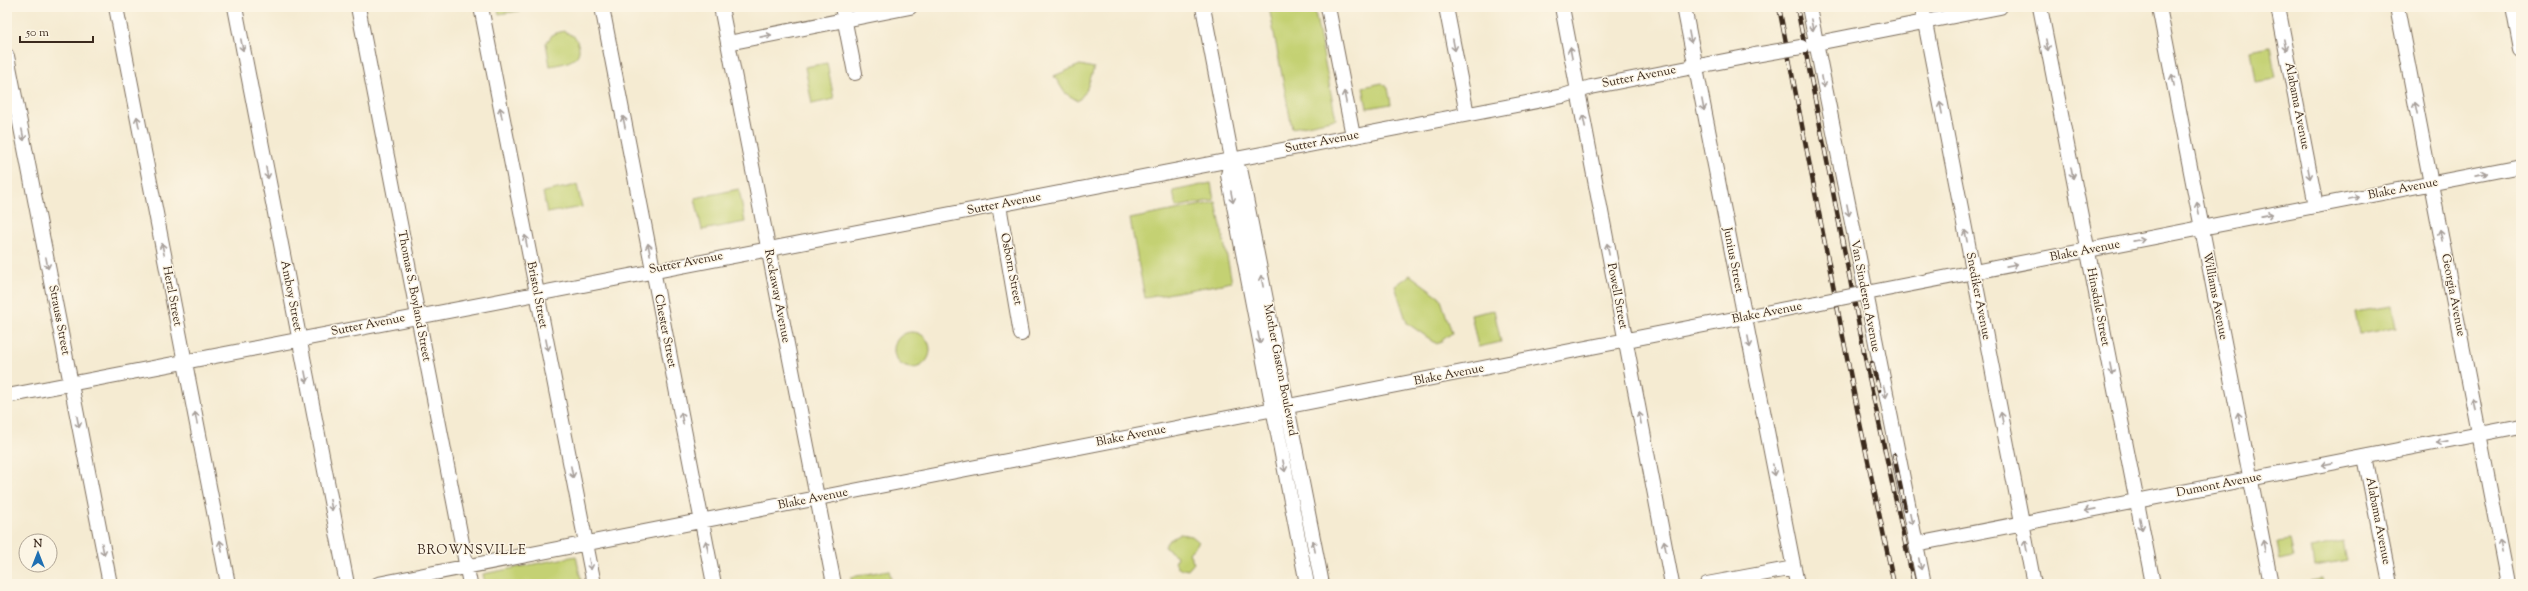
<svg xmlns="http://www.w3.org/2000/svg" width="2528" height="591" font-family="'Sorts Mill Goudy',serif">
<rect width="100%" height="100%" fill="#fcf5e5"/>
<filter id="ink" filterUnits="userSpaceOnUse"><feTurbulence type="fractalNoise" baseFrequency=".025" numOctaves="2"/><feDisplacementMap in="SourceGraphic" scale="8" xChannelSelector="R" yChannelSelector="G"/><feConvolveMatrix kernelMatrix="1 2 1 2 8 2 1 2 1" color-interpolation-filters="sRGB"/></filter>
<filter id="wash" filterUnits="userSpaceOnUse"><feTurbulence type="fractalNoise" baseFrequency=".012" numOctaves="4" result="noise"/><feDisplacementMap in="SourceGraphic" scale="16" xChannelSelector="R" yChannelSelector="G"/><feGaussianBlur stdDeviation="0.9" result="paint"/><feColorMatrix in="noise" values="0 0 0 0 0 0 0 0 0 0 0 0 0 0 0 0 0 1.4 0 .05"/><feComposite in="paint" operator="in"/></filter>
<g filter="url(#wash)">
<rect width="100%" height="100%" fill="#f5ebd2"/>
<path fill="#c4d173" stroke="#807e48" d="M493 7H544L499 14 498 8Z
M1269 7H1314L1336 119 1292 128Z
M564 31 575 37C588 60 567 63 550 66L546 43 553 34Z
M2270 46 2276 79 2256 82 2251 50Z
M827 63 834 99 812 104 805 67Z
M1080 65 1094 68 1086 91 1078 101 1065 93 1054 76Z
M1382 83 1388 88 1391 104 1367 108 1363 87Z
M1211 183 1214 200 1176 207 1173 191Z
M577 185 582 207 547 213 543 192Z
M739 189 745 222 702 230 695 198Z
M1216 202 1232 282 1145 298 1130 219Z
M1410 275 1440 297 1452 333 1437 344 1407 323 1395 286Z
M2392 306 2396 328 2359 334 2355 312Z
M1494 310 1501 342 1478 347 1471 315Z
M894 350a18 18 0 1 1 36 0a18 18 0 1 1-36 0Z
M1180 534 1192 536 1199 542 1189 553 1194 563 1188 570 1178 568 1175 562 1177 556 1164 547 1168 541Z
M2290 540 2294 557 2280 560 2277 542Z
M2343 541 2347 560 2314 566 2311 548Z
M576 556 582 584H485L483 574Z
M889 570 892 584H852L851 577Z
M2323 579 2324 584H2306V582Z"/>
</g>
<g filter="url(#ink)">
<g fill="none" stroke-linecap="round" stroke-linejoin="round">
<defs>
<path id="minor" d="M116 7 228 584
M235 7 347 584
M358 7 470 584
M481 7 594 584
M602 7 714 584
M721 7 834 584
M842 7 855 73
M1203 7 1232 159 1241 173 1322 584
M1328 7 1353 136
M1446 7 1467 114
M1562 7 1672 584
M1684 7 1797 584
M1809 7 1924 584
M1922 7 2034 584
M2040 7 2153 584
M2159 7 2271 584
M2278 7 2316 206
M2397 7 2508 584
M2513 7 2521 50
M728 43 910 7
M1807 45 2000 7
M7 56 110 584
M1232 159 1228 175 1307 584
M999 205 1021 334
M1861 294 2521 166
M7 396 1563 96 1591 87 1755 55
M2365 457 2390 584
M1916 544 2521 426
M378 584 1816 303
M1707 584 1794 568"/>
</defs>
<use href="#minor" stroke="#7c6e5d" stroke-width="16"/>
<use href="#minor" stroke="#fff" stroke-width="14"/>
<defs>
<path id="rail" d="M1779 7 1858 414 1894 584
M1797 7 1869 377 1914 584
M1872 363 1879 390
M1894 455 1905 509"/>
</defs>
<use href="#rail" stroke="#3b2a1e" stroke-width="4.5"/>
<use href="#rail" stroke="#fcf5e5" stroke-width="3" stroke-dasharray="9" stroke-linecap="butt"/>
<defs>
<path id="minor-bridge" d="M1755 55 1801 47
M1816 303 1861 294"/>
</defs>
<use href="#minor-bridge" stroke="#7c6e5d" stroke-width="16" stroke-linecap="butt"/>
<use href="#minor-bridge" stroke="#fff" stroke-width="14"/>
</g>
<defs><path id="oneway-shaft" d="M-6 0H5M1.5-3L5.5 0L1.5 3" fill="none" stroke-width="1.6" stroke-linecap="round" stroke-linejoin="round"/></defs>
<g stroke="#a79f9a">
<use href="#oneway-shaft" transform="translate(1812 25) rotate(79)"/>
<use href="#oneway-shaft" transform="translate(766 36) rotate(-11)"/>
<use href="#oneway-shaft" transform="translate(1690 37) rotate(79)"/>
<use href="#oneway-shaft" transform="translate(242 45) rotate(79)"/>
<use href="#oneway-shaft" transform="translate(1454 45) rotate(79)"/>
<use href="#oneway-shaft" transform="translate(2047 45) rotate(79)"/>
<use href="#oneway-shaft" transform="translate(2285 45) rotate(79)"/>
<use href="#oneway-shaft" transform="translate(1571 53) rotate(-101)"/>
<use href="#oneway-shaft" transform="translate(2173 80) rotate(-101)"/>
<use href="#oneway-shaft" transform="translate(1823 82) rotate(79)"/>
<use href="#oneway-shaft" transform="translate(1345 97) rotate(-101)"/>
<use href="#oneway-shaft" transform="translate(1703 105) rotate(79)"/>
<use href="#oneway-shaft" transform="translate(1941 108) rotate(-101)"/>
<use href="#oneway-shaft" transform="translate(2416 108) rotate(-101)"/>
<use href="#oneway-shaft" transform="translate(501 113) rotate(-101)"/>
<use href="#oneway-shaft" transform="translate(1584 121) rotate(-101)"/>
<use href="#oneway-shaft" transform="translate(138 122) rotate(-101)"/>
<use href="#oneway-shaft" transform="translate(624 122) rotate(-101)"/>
<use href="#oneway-shaft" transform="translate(23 135) rotate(79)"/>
<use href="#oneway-shaft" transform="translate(267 173) rotate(79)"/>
<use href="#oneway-shaft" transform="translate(2072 173) rotate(79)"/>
<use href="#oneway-shaft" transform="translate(2309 173) rotate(79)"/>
<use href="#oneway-shaft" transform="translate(2482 174) rotate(-11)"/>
<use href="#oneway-shaft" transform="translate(1232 197) rotate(79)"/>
<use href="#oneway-shaft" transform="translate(2354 198) rotate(-11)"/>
<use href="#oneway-shaft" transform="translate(2198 208) rotate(-101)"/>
<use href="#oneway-shaft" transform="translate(1848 210) rotate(79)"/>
<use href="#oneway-shaft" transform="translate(2267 215) rotate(-11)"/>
<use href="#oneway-shaft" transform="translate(2441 235) rotate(-101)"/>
<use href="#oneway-shaft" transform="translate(1966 236) rotate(-101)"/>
<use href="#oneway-shaft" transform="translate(2139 240) rotate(-11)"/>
<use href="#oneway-shaft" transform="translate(526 241) rotate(-101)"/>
<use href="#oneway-shaft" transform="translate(163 249) rotate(-101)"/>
<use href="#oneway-shaft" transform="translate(649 249) rotate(-101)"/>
<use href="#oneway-shaft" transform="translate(1608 249) rotate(-101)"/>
<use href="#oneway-shaft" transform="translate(47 263) rotate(79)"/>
<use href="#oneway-shaft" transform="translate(2012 265) rotate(-11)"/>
<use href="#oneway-shaft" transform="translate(1262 281) rotate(-101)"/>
<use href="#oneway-shaft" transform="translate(1259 338) rotate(79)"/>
<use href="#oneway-shaft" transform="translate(1749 342) rotate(79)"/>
<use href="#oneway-shaft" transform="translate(547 345) rotate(79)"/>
<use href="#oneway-shaft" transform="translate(2111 369) rotate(79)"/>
<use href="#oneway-shaft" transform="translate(306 377) rotate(79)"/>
<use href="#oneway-shaft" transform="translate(1885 392) rotate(78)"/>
<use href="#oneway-shaft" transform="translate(2474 404) rotate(-101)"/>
<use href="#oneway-shaft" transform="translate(196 418) rotate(-101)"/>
<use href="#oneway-shaft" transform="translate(682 418) rotate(-101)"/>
<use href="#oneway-shaft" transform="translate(1640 418) rotate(-101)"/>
<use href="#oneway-shaft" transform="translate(2002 418) rotate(-101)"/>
<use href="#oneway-shaft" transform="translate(2239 418) rotate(-101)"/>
<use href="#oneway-shaft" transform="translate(78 422) rotate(79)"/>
<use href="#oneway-shaft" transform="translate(2442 442) rotate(169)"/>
<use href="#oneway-shaft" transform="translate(2327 464) rotate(169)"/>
<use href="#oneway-shaft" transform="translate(1284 466) rotate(79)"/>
<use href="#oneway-shaft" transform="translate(1774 470) rotate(79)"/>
<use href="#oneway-shaft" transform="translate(572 472) rotate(79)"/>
<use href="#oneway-shaft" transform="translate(331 505) rotate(79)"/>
<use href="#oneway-shaft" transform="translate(2090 510) rotate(169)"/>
<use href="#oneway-shaft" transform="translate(1911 519) rotate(78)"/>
<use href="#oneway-shaft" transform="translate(2141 524) rotate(79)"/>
<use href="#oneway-shaft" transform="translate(221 546) rotate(-101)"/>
<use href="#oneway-shaft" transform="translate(707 546) rotate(-101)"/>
<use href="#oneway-shaft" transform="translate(1314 546) rotate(-101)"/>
<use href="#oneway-shaft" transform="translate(1665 546) rotate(-101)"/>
<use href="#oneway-shaft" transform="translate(2026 546) rotate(-101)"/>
<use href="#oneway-shaft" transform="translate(2264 546) rotate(-101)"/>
<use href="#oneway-shaft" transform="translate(2501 546) rotate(-101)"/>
<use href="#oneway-shaft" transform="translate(103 549) rotate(79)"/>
<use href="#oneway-shaft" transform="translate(590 564) rotate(79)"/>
<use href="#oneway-shaft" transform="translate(1920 564) rotate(78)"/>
</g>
</g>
<g text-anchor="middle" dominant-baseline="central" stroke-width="3" stroke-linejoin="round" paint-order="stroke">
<g font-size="12" fill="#3b2a1e" stroke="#fcf5e5">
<text transform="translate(1639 77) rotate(-11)">Sutter Avenue</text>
<text transform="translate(2297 106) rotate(79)">Alabama Avenue</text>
<text transform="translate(1322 142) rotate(-11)">Sutter Avenue</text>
<text transform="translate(2403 189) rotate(-11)">Blake Avenue</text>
<text transform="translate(1004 204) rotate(-11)">Sutter Avenue</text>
<text transform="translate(2085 251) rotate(-11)">Blake Avenue</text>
<text transform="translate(1733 260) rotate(79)">Junius Street</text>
<text transform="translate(686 263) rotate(-11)">Sutter Avenue</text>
<text transform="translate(1011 269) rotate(79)">Osborn Street</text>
<text transform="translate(537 295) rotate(79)">Bristol Street</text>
<text transform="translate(2453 295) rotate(79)">Georgia Avenue</text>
<text transform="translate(172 296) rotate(79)">Herzl Street</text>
<text transform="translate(291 296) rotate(79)">Amboy Street</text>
<text transform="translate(414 296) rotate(79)">Thomas S. Boyland Street</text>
<text transform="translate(777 296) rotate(79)">Rockaway Avenue</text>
<text transform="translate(1617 296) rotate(79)">Powell Street</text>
<text transform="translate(1865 296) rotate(79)">Van Sinderen Avenue</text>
<text transform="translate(1978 296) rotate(79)">Snediker Avenue</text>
<text transform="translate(2215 296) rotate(79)">Williams Avenue</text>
<text transform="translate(2098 307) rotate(79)">Hinsdale Street</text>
<text transform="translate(1767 313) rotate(-11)">Blake Avenue</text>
<text transform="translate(59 320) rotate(79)">Strauss Street</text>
<text transform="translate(368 325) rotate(-11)">Sutter Avenue</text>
<text transform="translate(665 331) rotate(79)">Chester Street</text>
<text transform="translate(1280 370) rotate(79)">Mother Gaston Boulevard</text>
<text transform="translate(1449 375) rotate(-11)">Blake Avenue</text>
<text transform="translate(1131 436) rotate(-11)">Blake Avenue</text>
<text transform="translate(2219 485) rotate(-11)">Dumont Avenue</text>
<text transform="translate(813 499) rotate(-11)">Blake Avenue</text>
<text transform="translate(2378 521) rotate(79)">Alabama Avenue</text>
</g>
<g font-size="13" letter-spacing="1" fill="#3b2a1e" stroke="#fcf5e5">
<text x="472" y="551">BROWNSVILLE</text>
</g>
</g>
<rect width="2528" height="591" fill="none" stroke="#fcf5e5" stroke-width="24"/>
<g transform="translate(38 553)"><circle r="19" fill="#fcf5e5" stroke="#afa495"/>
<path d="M0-3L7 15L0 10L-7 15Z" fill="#1f6fb2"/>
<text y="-6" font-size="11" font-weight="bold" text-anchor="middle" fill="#3b2a1e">N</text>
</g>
<path d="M20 36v6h73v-6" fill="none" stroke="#3b2a1e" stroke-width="2"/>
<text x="26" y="36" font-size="12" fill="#3b2a1e" stroke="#fcf5e5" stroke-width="3" paint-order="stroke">50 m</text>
</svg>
